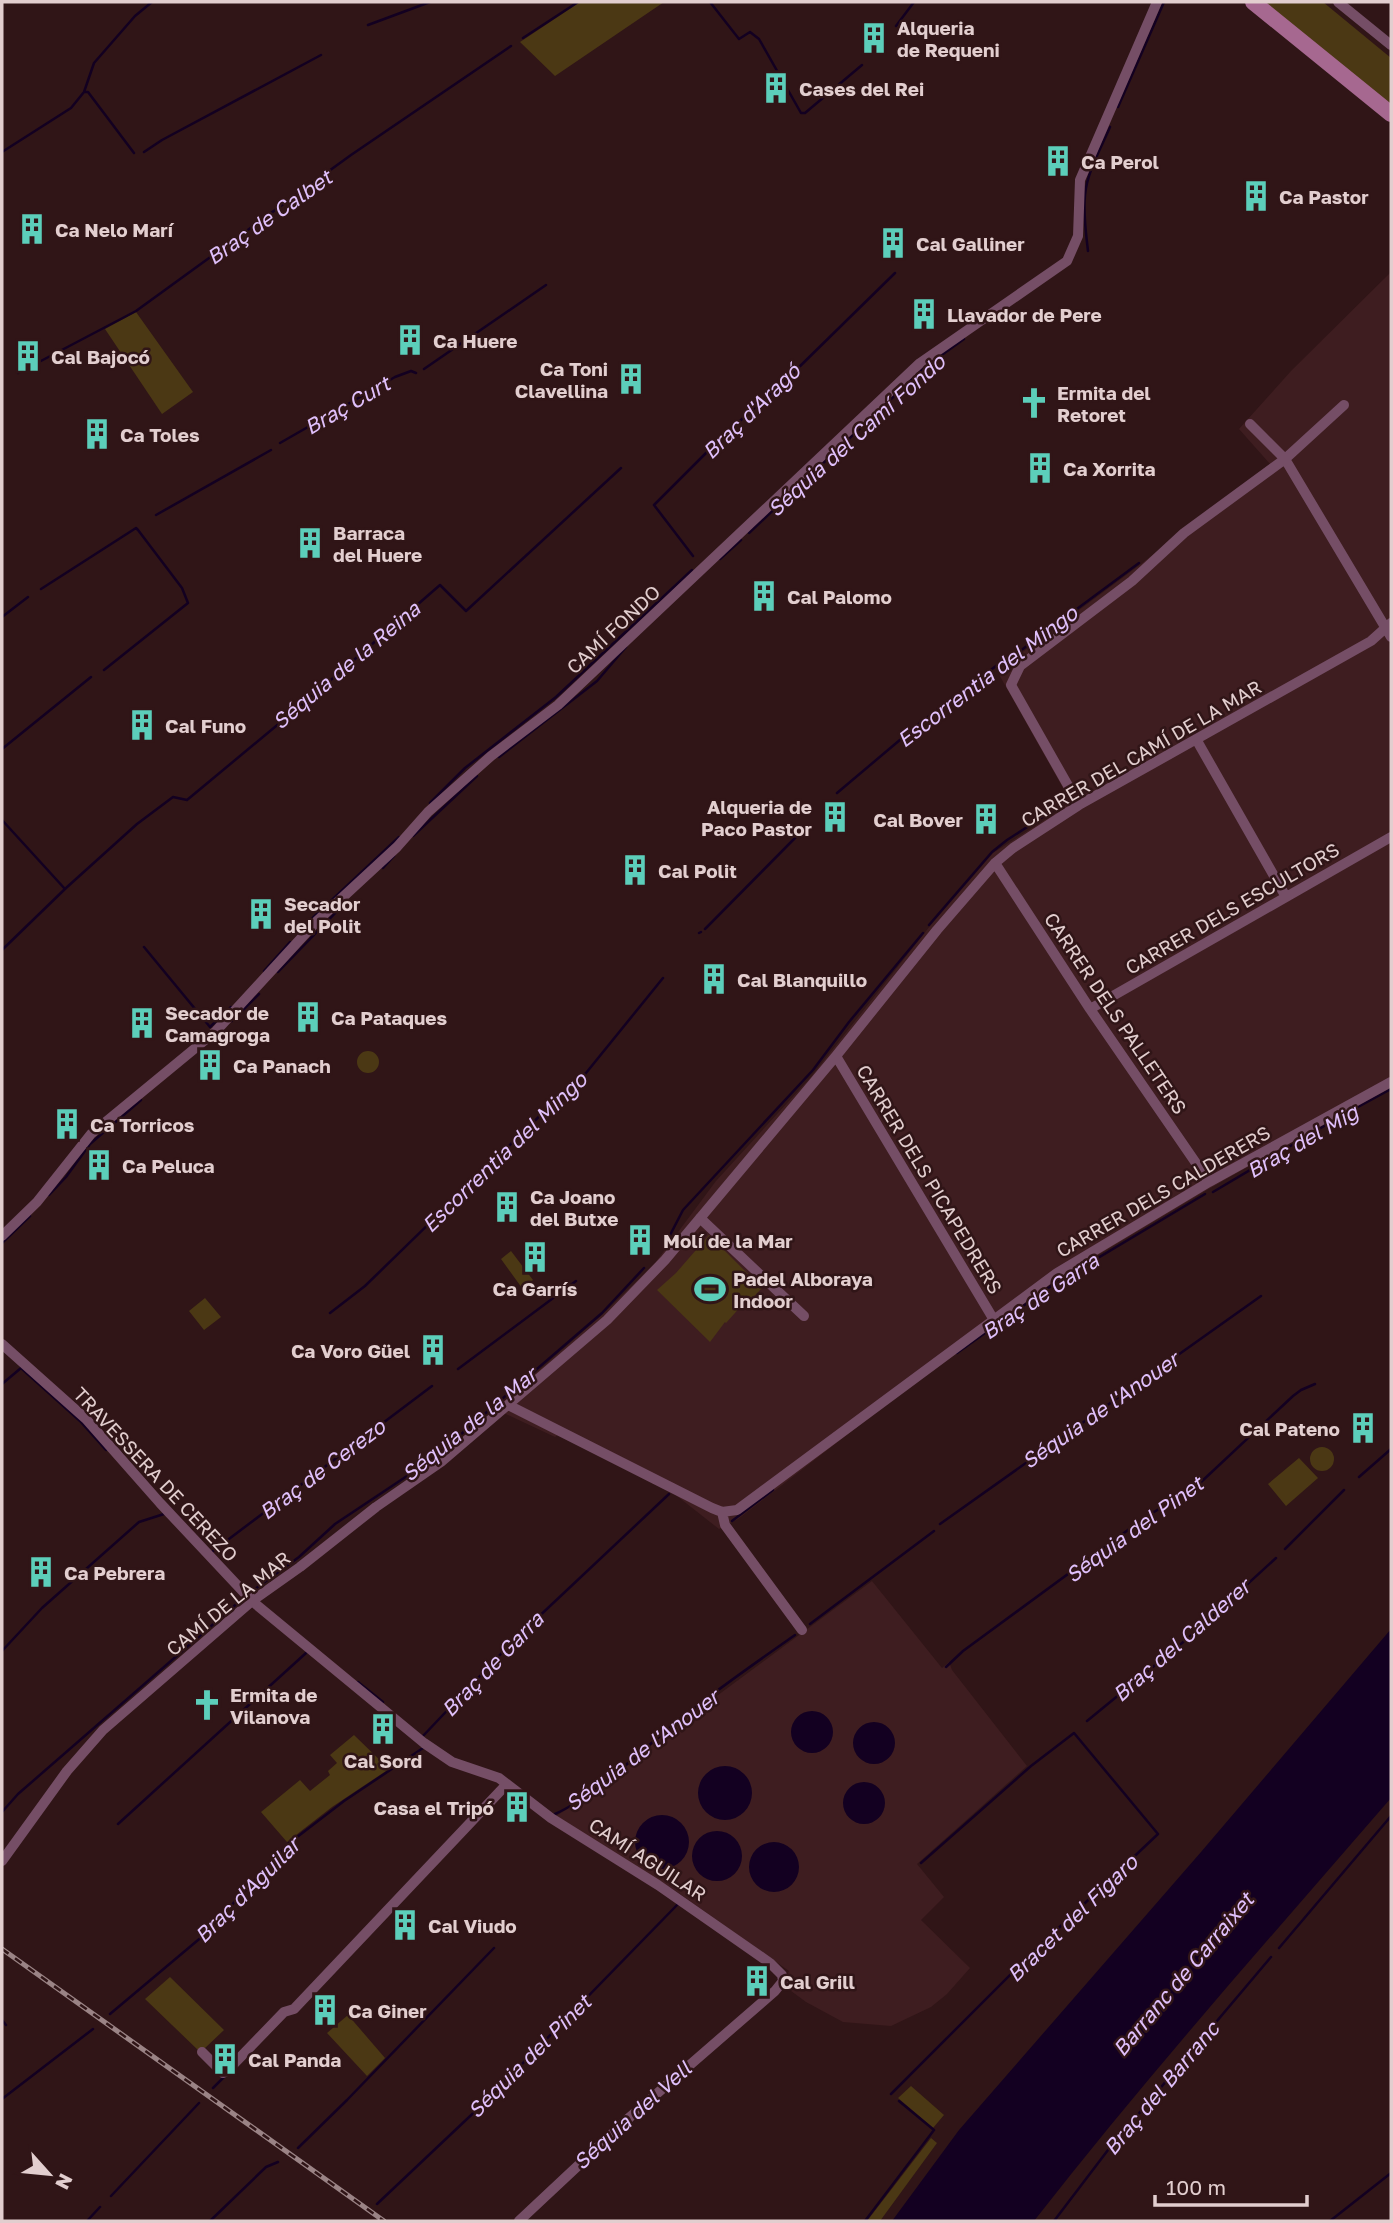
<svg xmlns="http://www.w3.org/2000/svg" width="1393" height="2223" font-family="'Golos Text',sans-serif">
<rect width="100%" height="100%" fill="#301517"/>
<path fill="#3e1d20" d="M1391 272V1086L1207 1190 1048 1285 874 1414 738 1519 719 1529 668 1489 559 1434 555 1437 495 1409 604 1313 655 1263 716 1181 810 1078 930 926 993 853 1065 807 1063 788 997 671 1141 564 1270 464 1239 429 1291 371Z
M872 1581 942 1668 949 1662 952 1670 1027 1766 917 1864 944 1897 921 1920 970 1968 947 1994 931 2007 891 2026 843 2022 806 2002 783 1985 789 1971 680 1894 556 1816 602 1787 664 1735Z"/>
<path fill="#4b3814" d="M580 2H664L555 76 520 42Z
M1263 2H1323L1391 58V108Z
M136 312 193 392 162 414 105 329Z
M357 1062a11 11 0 1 1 22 0a11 11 0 1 1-22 0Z
M709 1235 762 1288 745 1306 743 1304 726 1323 725 1322 710 1342 657 1290 676 1273Z
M511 1251 533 1280 522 1288 501 1259Z
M205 1298 221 1317 204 1330 189 1311Z
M1310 1459a12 12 0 1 1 24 0a12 12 0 1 1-24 0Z
M1299 1458 1318 1478 1286 1506 1268 1484Z
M354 1735 389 1769 332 1807 287 1842 261 1812 300 1780 310 1791 330 1775 328 1771 337 1763 330 1755Z
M170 1977 224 2030 204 2049 199 2051 145 1999Z
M348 2015 385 2058 367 2076 327 2033Z
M911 2086 944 2115 933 2128 898 2098Z
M931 2138 937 2143 880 2221H867Z"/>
<path fill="#130021" d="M1391 1629V1798C1270 1938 1147 2076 1034 2221H892L959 2130 1201 1852Z
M791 1732a21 21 0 1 1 42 0a21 21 0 1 1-42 0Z
M853 1743a21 21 0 1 1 42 0a21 21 0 1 1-42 0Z
M698 1793a27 27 0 1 1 54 0a27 27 0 1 1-54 0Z
M843 1803a21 21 0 1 1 42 0a21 21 0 1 1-42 0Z
M635 1842a27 27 0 1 1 54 0a27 27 0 1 1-54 0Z
M692 1856a25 25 0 1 1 50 0a25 25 0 1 1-50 0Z
M749 1867a25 25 0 1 1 50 0a25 25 0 1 1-50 0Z"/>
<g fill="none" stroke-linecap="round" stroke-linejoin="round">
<path stroke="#130021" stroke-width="2.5" d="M710 2 739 39 750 32 759 39 801 113H805L862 65
M368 25 430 2
M896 26 914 2
M523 38 578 2
M84 92H88L134 153
M1118 107 1164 2
M2 152 71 108 84 92 94 63 135 16 152 2
M144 152 162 140 321 55
M1088 251C1086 233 1083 214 1085 195 1087 172 1101 148 1110 127
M424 369 546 285
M18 373 136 311 351 155 511 46
M280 443 395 377 411 371 416 373
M156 515 271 450
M749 533 925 367 964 339
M693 556 654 505 720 439 792 374 895 273
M720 559 741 540
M41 589 136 528 138 530 182 588 188 603 104 670
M2 617 28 597
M2 749 91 677
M499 757 597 681 626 647
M837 793 920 723 1012 654H1016L1139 563
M430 803 465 768 556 697 692 570
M2 820 65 889
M413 836 477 776
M383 868 394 856
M929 925 992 852 1007 840 1061 805
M302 928 399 837
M705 929 796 837
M699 933 701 932
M144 947 210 1027 231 1007
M2 950 66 888 137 824 173 797 187 800 317 692 440 585 466 611 621 468
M264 971 290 942
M278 972 346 902
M232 1021 259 994
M1213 1192 1336 1119 1391 1089
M49 1195 66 1177 90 1144 141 1100
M668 1239 683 1210 813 1070 849 1022 923 933
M2 1243 30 1216
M330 1313 365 1286 552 1104 586 1073 663 978
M957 1353 1051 1286 1205 1194
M458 1369 576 1281
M2 1384 21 1368 80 1421 106 1450
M1359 1477 1391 1449
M732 1521 773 1490
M940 1524 1261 1296
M1285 1549 1344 1490
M213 1551 432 1386
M251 1592 299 1557 335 1524 431 1460 602 1313 644 1268
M810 1624 934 1531
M2 1651 42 1608 139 1522 164 1514
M946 1667 963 1651 1143 1519 1200 1483 1293 1396 1301 1390 1315 1384
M358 1682 383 1702
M1087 1721 1193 1634 1276 1558
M422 1737 515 1639 669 1494
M2 1812 18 1794 241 1600
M555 1814C593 1797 640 1752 674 1724 713 1692 754 1664 795 1635
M118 1824 306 1653
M1279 1948 1391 1816
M110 2014 204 1935 288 1844 344 1801 423 1748
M2 2020 6 2025
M213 2088 224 2077
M891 2094 1030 1955 1158 1834 1074 1733 1031 1766 921 1863
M2 2099 93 2029
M298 2148 347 2100 494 1948
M111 2196 199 2103
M377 2204 485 2102 678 1904
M87 2221 100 2207
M210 2221 266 2167 278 2162
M865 2221 934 2130 899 2101
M1054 2221 1108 2150 1271 1957
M1330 2221 1391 2173"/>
<path stroke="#754e66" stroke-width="10" d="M1338 2 1391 45
M1250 424 1285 459 1391 637
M1196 739 1286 897
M1079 805 1011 685 1020 666 1132 581 1184 533 1285 459 1344 405
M995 863 1090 1009 1209 1182
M1090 1009 1391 837
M836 1056 994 1320
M700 1218 804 1316
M2 1236 37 1202 91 1134 216 1031 317 921 397 847 428 812 491 756 558 705 920 363 1067 261 1078 236 1080 180 1157 2
M2 1344 86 1419 160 1503 252 1601 424 1743 452 1762 499 1778 551 1818 658 1885 770 1963 782 1975 783 1981 775 1991 630 2117 519 2221
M508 1405 712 1508 722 1512 737 1510 1057 1273 1209 1182 1391 1082
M722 1512 725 1525 802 1630
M2 1861 67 1771 103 1730 252 1601 300 1567 376 1507 441 1462 607 1320 665 1260 836 1056 937 930 995 863 1013 848 1079 805 1371 641 1391 623
M202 2052 223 2073 227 2071 284 2012 294 2009 506 1785"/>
<path stroke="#a66890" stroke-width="16" d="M1253 2 1391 114"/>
<defs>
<path id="rail" d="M2 1949 384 2221"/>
</defs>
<use href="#rail" stroke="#9a8385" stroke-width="5"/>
<use href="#rail" stroke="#301517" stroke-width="2.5" stroke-dasharray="8" stroke-linecap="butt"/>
</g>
<defs>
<symbol id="building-bare" viewBox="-9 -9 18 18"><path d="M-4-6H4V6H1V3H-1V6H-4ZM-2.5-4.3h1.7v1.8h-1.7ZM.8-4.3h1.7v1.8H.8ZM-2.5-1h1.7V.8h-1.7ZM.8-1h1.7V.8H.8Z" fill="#5cceba" stroke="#301517" stroke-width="2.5" paint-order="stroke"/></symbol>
<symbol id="church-bare" viewBox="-9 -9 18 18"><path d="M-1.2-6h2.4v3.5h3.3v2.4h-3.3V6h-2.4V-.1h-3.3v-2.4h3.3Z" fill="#5cceba" stroke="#301517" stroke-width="2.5" paint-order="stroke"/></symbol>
<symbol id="stadium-bare" viewBox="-9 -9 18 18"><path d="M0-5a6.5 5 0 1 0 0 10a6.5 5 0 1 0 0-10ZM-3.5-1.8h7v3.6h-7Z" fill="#5cceba" stroke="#301517" stroke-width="2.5" paint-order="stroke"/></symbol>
</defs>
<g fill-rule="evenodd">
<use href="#building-bare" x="852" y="16" width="44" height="44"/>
<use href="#building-bare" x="754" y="66" width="44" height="44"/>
<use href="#building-bare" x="1036" y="139" width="44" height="44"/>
<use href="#building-bare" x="1234" y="174" width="44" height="44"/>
<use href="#building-bare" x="10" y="207" width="44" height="44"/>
<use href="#building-bare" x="871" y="221" width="44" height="44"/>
<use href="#building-bare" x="902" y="292" width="44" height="44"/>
<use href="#building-bare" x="388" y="318" width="44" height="44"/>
<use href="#building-bare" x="6" y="334" width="44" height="44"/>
<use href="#building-bare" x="609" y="357" width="44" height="44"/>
<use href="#church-bare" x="1012" y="381" width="44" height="44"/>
<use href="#building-bare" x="75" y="412" width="44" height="44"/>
<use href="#building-bare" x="1018" y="446" width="44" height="44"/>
<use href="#building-bare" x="288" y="521" width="44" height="44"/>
<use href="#building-bare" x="742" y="574" width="44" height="44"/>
<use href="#building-bare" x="120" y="703" width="44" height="44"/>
<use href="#building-bare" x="813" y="795" width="44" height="44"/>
<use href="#building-bare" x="964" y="797" width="44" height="44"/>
<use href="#building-bare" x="613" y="848" width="44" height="44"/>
<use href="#building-bare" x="239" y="892" width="44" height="44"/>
<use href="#building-bare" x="692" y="957" width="44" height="44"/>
<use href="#building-bare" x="286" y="995" width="44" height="44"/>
<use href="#building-bare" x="120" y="1001" width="44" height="44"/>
<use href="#building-bare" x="188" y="1043" width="44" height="44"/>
<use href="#building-bare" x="45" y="1102" width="44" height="44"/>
<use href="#building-bare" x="77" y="1143" width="44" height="44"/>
<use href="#building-bare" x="485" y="1185" width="44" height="44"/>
<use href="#building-bare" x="618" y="1218" width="44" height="44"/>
<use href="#building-bare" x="513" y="1235" width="44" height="44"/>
<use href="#stadium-bare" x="688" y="1267" width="44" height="44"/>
<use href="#building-bare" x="411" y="1328" width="44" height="44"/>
<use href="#building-bare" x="1341" y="1406" width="44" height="44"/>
<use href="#building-bare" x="19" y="1550" width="44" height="44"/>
<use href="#church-bare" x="185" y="1683" width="44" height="44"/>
<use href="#building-bare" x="361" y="1707" width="44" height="44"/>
<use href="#building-bare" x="495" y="1785" width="44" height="44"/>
<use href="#building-bare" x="383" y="1903" width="44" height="44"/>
<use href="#building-bare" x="735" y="1959" width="44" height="44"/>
<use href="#building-bare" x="303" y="1988" width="44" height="44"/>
<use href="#building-bare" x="203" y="2037" width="44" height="44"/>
</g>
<g text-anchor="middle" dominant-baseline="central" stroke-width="5" stroke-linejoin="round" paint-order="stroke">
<g font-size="19" font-weight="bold" fill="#e2cecf" stroke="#301517" text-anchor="start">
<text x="897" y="27">Alqueria<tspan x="897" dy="22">de Requeni</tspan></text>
<text x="799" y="88">Cases del Rei</text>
<text x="1081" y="161">Ca Perol</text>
<text x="1279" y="196">Ca Pastor</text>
<text x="55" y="229">Ca Nelo Marí</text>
<text x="916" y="243">Cal Galliner</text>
<text x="947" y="314">Llavador de Pere</text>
<text x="433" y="340">Ca Huere</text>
<text x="51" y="356">Cal Bajocó</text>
<text x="608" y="368" text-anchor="end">Ca Toni<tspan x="608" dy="22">Clavellina</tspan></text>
<text x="1057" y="392">Ermita del<tspan x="1057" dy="22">Retoret</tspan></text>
<text x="120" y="434">Ca Toles</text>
<text x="1063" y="468">Ca Xorrita</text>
<text x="333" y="532">Barraca<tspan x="333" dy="22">del Huere</tspan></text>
<text x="787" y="596">Cal Palomo</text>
<text x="165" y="725">Cal Funo</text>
<text x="812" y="806" text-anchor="end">Alqueria de<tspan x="812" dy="22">Paco Pastor</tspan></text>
<text x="963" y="819" text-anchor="end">Cal Bover</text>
<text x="658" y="870">Cal Polit</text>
<text x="284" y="903">Secador<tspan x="284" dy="22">del Polit</tspan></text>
<text x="737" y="979">Cal Blanquillo</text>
<text x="165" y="1012">Secador de<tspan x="165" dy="22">Camagroga</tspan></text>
<text x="331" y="1017">Ca Pataques</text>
<text x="233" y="1065">Ca Panach</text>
<text x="90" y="1124">Ca Torricos</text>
<text x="122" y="1165">Ca Peluca</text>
<text x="530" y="1196">Ca Joano<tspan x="530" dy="22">del Butxe</tspan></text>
<text x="663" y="1240">Molí de la Mar</text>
<text x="733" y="1278">Padel Alboraya<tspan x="733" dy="22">Indoor</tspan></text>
<text x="535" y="1288" text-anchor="middle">Ca Garrís</text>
<text x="410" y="1350" text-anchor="end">Ca Voro Güel</text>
<text x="1340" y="1428" text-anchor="end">Cal Pateno</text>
<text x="64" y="1572">Ca Pebrera</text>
<text x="230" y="1694">Ermita de<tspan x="230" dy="22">Vilanova</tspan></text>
<text x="383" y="1760" text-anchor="middle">Cal Sord</text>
<text x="494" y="1807" text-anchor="end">Casa el Tripó</text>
<text x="428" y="1925">Cal Viudo</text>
<text x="780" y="1981">Cal Grill</text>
<text x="348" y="2010">Ca Giner</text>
<text x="248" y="2059">Cal Panda</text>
</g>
<g font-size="19" fill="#e2cecf" stroke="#301517">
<text transform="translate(613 629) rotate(-43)">CAMÍ FONDO</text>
<text transform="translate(1141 753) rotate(-30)">CARRER DEL CAMÍ DE LA MAR</text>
<text transform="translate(1232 908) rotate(-30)">CARRER DELS ESCULTORS</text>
<text transform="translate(1116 1013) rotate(56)">CARRER DELS PALLETERS</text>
<text transform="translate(930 1179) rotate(59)">CARRER DELS PICAPEDRERS</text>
<text transform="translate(1163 1191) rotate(-30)">CARRER DELS CALDERERS</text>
<text transform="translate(156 1474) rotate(47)">TRAVESSERA DE CEREZO</text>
<text transform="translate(228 1603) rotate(-39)">CAMÍ DE LA MAR</text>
<text transform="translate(648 1859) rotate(33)">CAMÍ AGUILAR</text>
</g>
<g font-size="21" font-style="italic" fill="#e0c0fb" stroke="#301517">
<text transform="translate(269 217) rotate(-35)">Braç de Calbet</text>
<text transform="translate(347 405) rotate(-30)">Braç Curt</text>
<text transform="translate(751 411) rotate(-44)">Braç d'Aragó</text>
<text transform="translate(856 435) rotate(-42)">Séquia del Camí Fondo</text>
<text transform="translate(346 665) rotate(-40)">Séquia de la Reina</text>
<text transform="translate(987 676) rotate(-37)">Escorrentia del Mingo</text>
<text transform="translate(1302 1141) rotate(-30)">Braç del Mig</text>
<text transform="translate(504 1152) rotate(-44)">Escorrentia del Mingo</text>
<text transform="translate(1040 1296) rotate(-34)">Braç de Garra</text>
<text transform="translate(1100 1410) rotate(-35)">Séquia de l'Anouer</text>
<text transform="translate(469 1424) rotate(-39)">Séquia de la Mar</text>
<text transform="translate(322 1469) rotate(-37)">Braç de Cerezo</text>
<text transform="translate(1134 1529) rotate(-36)">Séquia del Pinet</text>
<text transform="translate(1181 1640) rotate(-41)">Braç del Calderer</text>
<text transform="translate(492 1664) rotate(-46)">Braç de Garra</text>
<text transform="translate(642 1750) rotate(-37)">Séquia de l'Anouer</text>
<text transform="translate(247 1890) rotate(-45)">Braç d'Aguilar</text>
<text transform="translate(1072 1918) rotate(-44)">Bracet del Figaro</text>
<text transform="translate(1183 1974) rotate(-50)">Barranc de Carraixet</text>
<text transform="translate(529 2056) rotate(-45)">Séquia del Pinet</text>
<text transform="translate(1161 2088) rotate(-50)">Braç del Barranc</text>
<text transform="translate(632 2115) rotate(-42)">Séquia del Vell</text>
</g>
</g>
<rect width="1393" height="2223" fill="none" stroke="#e2cecf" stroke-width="7"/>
<g transform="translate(49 2174) rotate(117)" stroke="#301517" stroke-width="5" paint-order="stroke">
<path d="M0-5L12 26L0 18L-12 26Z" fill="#e2cecf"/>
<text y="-10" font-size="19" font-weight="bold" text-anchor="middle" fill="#e2cecf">N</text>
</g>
<path d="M1155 2195v10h152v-10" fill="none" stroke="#e2cecf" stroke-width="3.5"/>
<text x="1166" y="2195" font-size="21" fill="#e2cecf" stroke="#301517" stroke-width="5" paint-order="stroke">100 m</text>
</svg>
